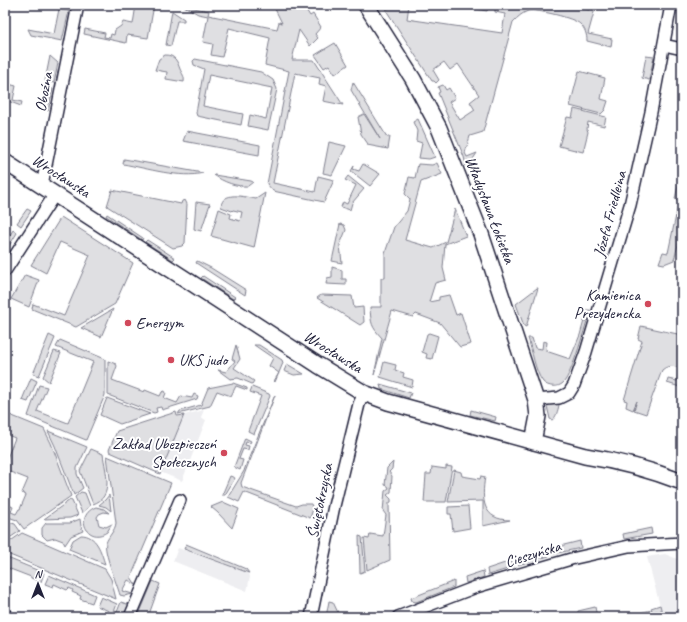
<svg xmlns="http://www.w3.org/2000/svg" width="687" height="622" font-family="Caveat,sans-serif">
<rect width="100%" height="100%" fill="#fff"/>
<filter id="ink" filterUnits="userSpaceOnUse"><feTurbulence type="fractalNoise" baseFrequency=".025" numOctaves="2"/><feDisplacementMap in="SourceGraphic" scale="8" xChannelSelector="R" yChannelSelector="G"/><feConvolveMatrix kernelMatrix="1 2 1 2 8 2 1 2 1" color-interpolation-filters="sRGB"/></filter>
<g filter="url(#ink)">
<path fill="#eeeef1" d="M204 410 201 417 206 420 182 481 160 472 184 415Z
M178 548 249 573 250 577 247 591 173 561Z
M665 554 682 561V617H663L647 557Z"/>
<path fill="#dfdfe2" stroke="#80808e" d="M136 5H154L148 38 127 35 126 43 84 34 85 29 105 33 104 37 110 38 111 34 114 35 115 30 121 26 123 22 133 24Z
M273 5H303L310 16 313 14 321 27 315 34 318 38 310 46 299 30 292 60H314L343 105 323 101 326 86 319 84 320 78 295 73 273 183 315 192 318 176 334 180 324 202 273 191 267 184 289 71 265 65 270 38 229 28 222 57 211 55 213 44 203 42 208 16 198 14 184 6 209 11 208 15 277 29 279 22 282 23Z
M393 5H409L407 19 502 33 505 14 495 12V5H560L568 7 569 5 589 10 590 5H596L588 34 612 39 611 47 587 41C587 35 585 28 580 24 574 18 537 9 528 11 522 13 518 17 513 22L483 132 470 136 465 153 467 157 477 153 471 162 466 166 464 157 438 93 440 92 438 87 443 85 446 90 449 88 455 98 449 102 460 120 475 110 470 102 479 95 458 64 450 70 444 62 433 70 439 80 436 83 434 81H432L386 10Z
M464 5H489L487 11 463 7Z
M59 9 69 11 62 41 31 35 28 29 54 34Z
M172 11 184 19V21H177L171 46 166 45Z
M335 43 348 65 335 74 329 65 324 68 315 55Z
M165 55C175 55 177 61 180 69 182 74 185 76 184 82L166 79 167 72 155 70 159 59Z
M50 56 58 63 54 83 45 81Z
M646 56 654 57 649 80 642 78Z
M195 59 261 72 273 80 277 89 268 130 248 126 250 115 266 119 272 88 209 75 203 106 243 114 241 125 197 116 196 113 204 69 194 65 193 61Z
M579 71 605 78 601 99 608 101 605 110 601 114 570 106Z
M353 82 387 137H390L388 149 367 145 368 144 361 134 358 117 364 114 380 139 351 90Z
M5 83 16 86 13 100 22 102 21 106 5 100Z
M43 87 53 89 48 111 43 107 44 103H46L49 93 43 91Z
M574 109 606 117 604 126 588 122 587 129 588 132 583 152 559 146 567 117 572 118Z
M418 119 435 157 429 159 419 158 422 143 416 141 417 131 413 122Z
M187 131 260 145 259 155 183 141Z
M329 142 346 146 332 175 323 173Z
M680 157H682V238L680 237 674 260 664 264 659 263 663 252 668 253 679 201 675 199 682 167 678 166Z
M124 159 203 173C181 179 146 168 123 164Z
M437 163 442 174 421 182 405 240 433 248 446 242 455 209 466 236 445 244 443 268 446 280 435 283 429 302 439 300V297L449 295 456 315 461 313 471 344 460 347 440 323 416 314 413 317 392 311 374 375 382 338C371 326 371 324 370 307H381V278H385V253L394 227 407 211 410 199 405 194 409 177 415 178 418 164 432 165Z
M363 164 380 174 370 186 351 171 354 166 353 169 359 171Z
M214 175 251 181 253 182 248 186C237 187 223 182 214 175Z
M348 176 364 189 352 203 350 210 341 207 343 202 347 204 356 185 345 180Z
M112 190 181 204 182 201 185 200 187 204 185 243 182 246 173 248 107 206Z
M265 193 254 248 211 236 219 209 231 214 230 218 240 221 242 212 233 210 232 211 221 207C222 190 245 197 256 199Z
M196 202 210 204 201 231 194 229Z
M27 209 31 211 21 226 17 223Z
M107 214 143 238 142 240 106 216Z
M61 217 133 263 115 304 76 327 32 309 33 304 64 316 90 255 60 242 46 273 31 265Z
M340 224 344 225 346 230 340 245 342 263 332 261Z
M13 230 17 233 7 249 5 247V243Z
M147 240 175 258 173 260 145 242Z
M197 261 211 268 246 290 245 295 196 263Z
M332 267 342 270V279H346V285L326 284 327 278 332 277Z
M25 275 39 280 29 307 11 299Z
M203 276 235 297 233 299 201 278Z
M537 288H538L526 327 524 326 516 304Z
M321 295 352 296 354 308 363 307 364 322 360 325 317 298Z
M113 309 101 337 81 328Z
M587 310H590C586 324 572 375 563 383 558 388 548 387 543 382 535 372 532 350 528 338H532L535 348 542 349 543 341 547 342 546 351 570 359 580 335Z
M641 326 682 335V385H681L680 387 667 383 668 379 677 381 680 368C673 366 668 365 662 370L646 414 634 410 637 401 633 410 626 407 627 401 624 400 642 341 638 339Z
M429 333 438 336 432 359 426 358 427 354 422 352 427 334Z
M49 335 55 338 39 376 33 374Z
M60 340 105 359V395L86 440 28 416 39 385 47 387 37 411 68 423 93 362 56 347Z
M236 345 240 359 234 368 254 381 252 384 238 378 230 379 218 370 226 372 235 361 232 359Z
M254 345H259L282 360 283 363 275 382 274 381 279 373 269 366 273 358Z
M54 351 61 353 49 382 43 377Z
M108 361 116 364 117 366 112 380 144 392 145 390 160 396 162 392 165 391 166 393 164 398 177 403 181 396 192 398 194 394 198 396 197 399 162 410 161 407 156 408 157 412 154 413 108 395Z
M384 362 396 365 395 370 404 373 403 377 413 380 412 387 380 377Z
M287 364 304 374 294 375 284 371Z
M31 378 37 381 28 402 22 400Z
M233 383 247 388V390L236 386 231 396 217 391 210 406 178 414 180 411 201 405 208 388Z
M380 384 411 393 409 398 381 389Z
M252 387 269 394 270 396 254 434 248 431 261 396 250 392Z
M275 395 250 461 248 460Z
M107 398 150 414 120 424 100 415Z
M557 403 559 405C558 410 556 418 552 420L550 419 547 406 548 404Z
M471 410 496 417 495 421 470 415Z
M176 412 177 416 184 415 160 474 110 452 109 450 117 431Z
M5 413 44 429 51 443 71 496 24 529 17 520 5 516V503L13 507 11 512 16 514 19 509H20L26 495 22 493 28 479 5 470V463L15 438 5 434Z
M48 431 87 447 77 468V474L83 488 74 495 55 446Z
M245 438 251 441 250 443 246 442 245 445 249 446 248 450 243 449 239 459 243 460 240 470 234 467Z
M91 449 103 454C105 471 115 497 93 504L80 471Z
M107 456 171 483 131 577 136 585 128 580 122 591 133 594 124 596 120 595C117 584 103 551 106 543 109 535 115 531 116 523Z
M247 462H249L241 483 242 487 296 506 302 504H311L313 509 310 518 244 492 239 502 228 497 244 471Z
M393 462 392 469 389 472 392 476 391 492 387 495 391 499V502L389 503 390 560 367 570 364 538 369 539 370 534 383 536 386 515 383 511 385 491 389 488 388 486 385 485 387 468Z
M446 466 452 467 446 502H424L426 474H431L432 467 446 469Z
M454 470 461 472 462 476 480 479 481 476 485 477C481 500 483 520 510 520L483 526V501L448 502Z
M230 476 235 478 225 495H222Z
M81 492 85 493 90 506 82 513 75 497Z
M109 495 111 511 106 507 99 505 105 500Z
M70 500 72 501 78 515 70 518 44 519Z
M223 502 239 509 232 528 218 513 211 507Z
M468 506 470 528 453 531 451 514H448V507Z
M96 507 104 509 109 513 104 512 99 514 97 517 99 525 106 527 112 524 107 532C88 545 73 516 96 507Z
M80 519 81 526 83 531 71 536 65 545 63 541 55 538 47 540 42 535V528L46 523H70Z
M5 521 15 524 20 531 5 541Z
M651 528 652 534 624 539 623 534Z
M22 533 105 569 111 579 116 599 5 553V545Z
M81 535C97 535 101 552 105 564L69 549 73 540Z
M359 536 362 537 365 571 360 573Z
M580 541 581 548 553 554 552 548Z
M186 544 246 569 249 573 184 549Z
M548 549 549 556 518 565 516 560Z
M5 557 44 573 41 582 31 578V577L5 567Z
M511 561 514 567 488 575 487 569Z
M483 571 484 577 466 583 465 577Z
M49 575 95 595 92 603 80 599 81 596 72 592 73 590 69 588 67 590 54 584 53 587 45 584Z
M153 581 160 584 148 617H138Z
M454 581V587L416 602 412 601 411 598Z
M101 597 117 604 112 617H106L109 611 97 606Z
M329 601 333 602 340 617H326Z
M121 602 130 605 125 617H115Z
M660 605 662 613H658L657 611 653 612V615L644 617H623L652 610 651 608Z
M595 607 597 617H594L593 615H591V617H564L578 614V611Z"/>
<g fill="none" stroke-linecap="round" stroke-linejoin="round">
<defs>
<path id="street" d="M664 45 682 49
M42 185 78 5
M5 271 55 194
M536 400 559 398 569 393 574 385 586 352 630 205 651 112 671 5
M5 616 8 617
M130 617 180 500
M311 617 334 506 359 404 364 393
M398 617 476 587 571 559 629 546 682 543"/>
<path id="secondary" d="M366 5 413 79 439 128 481 234 536 400 538 416 533 442
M5 162 318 365 364 393 388 402 585 456C618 461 651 470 682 482"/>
</defs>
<use href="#street" stroke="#22223b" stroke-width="14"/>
<use href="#secondary" stroke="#22223b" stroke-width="18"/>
<use href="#street" stroke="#fff" stroke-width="11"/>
<use href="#secondary" stroke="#fff" stroke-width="15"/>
</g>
</g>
<g fill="#d1495b" stroke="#fff" stroke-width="1.5">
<circle cx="648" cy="304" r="4"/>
<circle cx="128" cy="323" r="4"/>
<circle cx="171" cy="360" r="4"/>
<circle cx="224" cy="453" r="4"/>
</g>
<g text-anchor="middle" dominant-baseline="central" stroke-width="4" stroke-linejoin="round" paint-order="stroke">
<g font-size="16" fill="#22223b" stroke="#fff">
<text transform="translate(44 92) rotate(-79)">Oboźna</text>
<text transform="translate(61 176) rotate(33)">Wrocławska</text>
<text transform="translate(490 210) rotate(69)">Władysława Łokietka</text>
<text transform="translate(610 214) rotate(-75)">Józefa Friedleina</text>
<text transform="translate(333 352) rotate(32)">Wrocławska</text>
<text transform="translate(320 501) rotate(-78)">Świętokrzyska</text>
<text transform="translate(533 554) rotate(-17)">Cieszyńska</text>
</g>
<g font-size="16" fill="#22223b" stroke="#fff" text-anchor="end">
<text x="640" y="295">Kamienica<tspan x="640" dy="18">Prezydencka</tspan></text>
<text x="136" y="323" text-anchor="start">Energym</text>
<text x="179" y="360" text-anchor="start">UKS judo</text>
<text x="216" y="444">Zakład Ubezpieczeń<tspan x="216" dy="18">Społecznych</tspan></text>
</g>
</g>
<rect width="687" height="622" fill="none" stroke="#fff" stroke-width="20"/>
<rect x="10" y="10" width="667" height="602" fill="none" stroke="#22223b" stroke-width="1.5" filter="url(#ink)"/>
<g transform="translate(38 584)" stroke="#ffffff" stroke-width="3" paint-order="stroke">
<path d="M0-3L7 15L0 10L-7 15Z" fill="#22223b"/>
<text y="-6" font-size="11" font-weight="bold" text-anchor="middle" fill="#22223b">N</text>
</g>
</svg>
